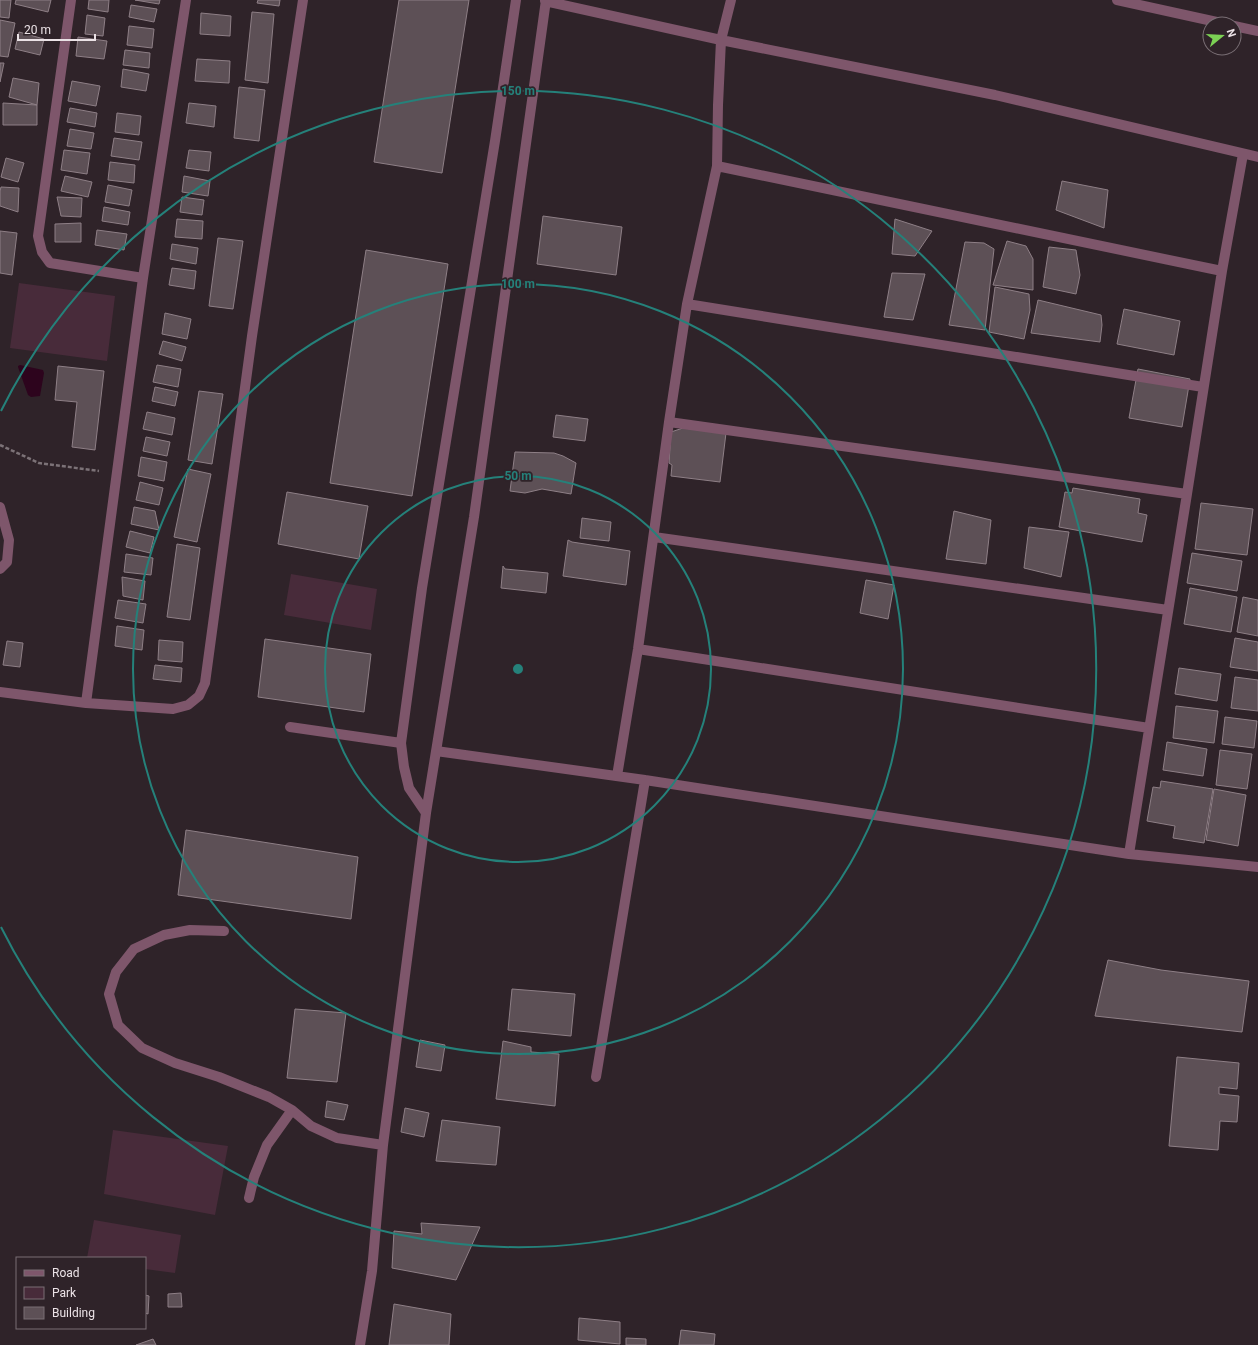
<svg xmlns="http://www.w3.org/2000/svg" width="1258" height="1345" font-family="Roboto,sans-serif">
<rect width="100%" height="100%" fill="#2f2329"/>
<path fill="#482b3a" d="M19 283 115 296 107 361 10 348Z
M291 574 377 589 371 630 284 615Z
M113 1130 228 1146 215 1215 104 1194Z
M94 1220 181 1235 175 1273 145 1269V1258H87Z"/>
<path fill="#2d041d" d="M20 365 43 370 44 373 40 396 31 397 28 395 18 367V366Z"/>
<path fill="#5d5056" stroke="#8e7f86" d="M0 0H11L9 18 0 17Z
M16 0H51L48 12 15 4Z
M89 0H109L108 12 88 9Z
M135 0H160L159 4Z
M258 0H280L279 6 257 3Z
M399 0H469L442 173 374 162Z
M131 5 157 9 154 22 129 17Z
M252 12 274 14 268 83 245 80Z
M201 13 231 16 230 36 200 34Z
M87 15 105 18 103 36 85 34Z
M0 20 15 23 8 57 0 56Z
M129 26 154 29 152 48 127 45Z
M19 32 44 39 40 55 15 49Z
M78 37 107 41 104 59 76 56Z
M125 50 150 53 149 68 123 65Z
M197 59 230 61 229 83 195 81Z
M0 63H4L0 82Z
M123 69 149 74 146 91 121 87Z
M13 78 39 83 37 105 9 97Z
M72 81 100 86 96 106 68 101Z
M239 87 265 90 259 141 234 138Z
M3 103 37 105V125H3Z
M189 103 216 106 214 127 186 123Z
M70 108 97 113 95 127 67 122Z
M117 113 141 116 139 135 115 132Z
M70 129 94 133 91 149 67 146Z
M114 138 142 142 139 160 111 156Z
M64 150 90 153 87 174 61 170Z
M189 150 211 152 209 171 186 168Z
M6 158 24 163 18 182 1 177Z
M110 162 135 165 134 183 108 180Z
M65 176 92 182 88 197 61 191Z
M184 176 210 181 208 196 182 192Z
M1062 181 1108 190 1104 228 1056 210Z
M108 185 132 190 129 206 105 202Z
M1 187 19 188 18 212 0 206V191Z
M57 197 82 198 81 217 61 216Z
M182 197 204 200 202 215 180 212Z
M104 207 130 212 128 225 102 221Z
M543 216 622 227 616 275 537 264Z
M177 219 203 221 202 239 175 237Z
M895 219 932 231 915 256 892 254Z
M81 223V242H55V224Z
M97 230 127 234 124 250 95 245Z
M0 231 17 233 12 275 0 273Z
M218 238 243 241 233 309 209 306Z
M1007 241 1026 246 1033 259V290L993 285Z
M965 242 984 243 994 249 985 330 949 325Z
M172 244 198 248 196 264 170 259Z
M1049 247 1076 250 1080 275 1076 294 1043 287Z
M366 250 448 264 412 496 330 483Z
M172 268 196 271 194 289 169 285Z
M892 273 925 274 913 320 884 317Z
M995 287 1029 294 1030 310 1024 339 989 332Z
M1038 300 1101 315 1102 325 1100 342 1031 333Z
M1124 309 1180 321 1174 355 1117 344Z
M165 313 191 319 187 339 162 334Z
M163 341 186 347 182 361 159 354Z
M157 365 181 369 178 387 153 382Z
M58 366 104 371 95 450 72 447 77 402 55 400Z
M1138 369 1190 379 1182 427 1129 418Z
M155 387 178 392 175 406 152 401Z
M199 391 223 394 212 464 188 460Z
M147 412 175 418 172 435 143 429Z
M556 415 588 419 585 441 553 437Z
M683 428 726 433 720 482 671 476 672 465 669 463 671 432Z
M146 437 170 442 167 456 143 451Z
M515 452 554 453 563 456 576 463 571 494 542 489 525 493 510 491Z
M141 457 167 462 164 481 138 476Z
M188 469 211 474 197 542 174 537Z
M140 482 163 488 159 505 136 500Z
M1073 488 1140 499 1138 513 1147 515 1142 542 1059 527 1065 492 1072 493Z
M287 492 368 506 359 559 278 544Z
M1201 503 1253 509 1247 555 1195 549Z
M134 507 155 511 159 530 131 524Z
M954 511 991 520 986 564 946 559Z
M582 518 611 522 609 541 580 538Z
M1029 527 1069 532 1061 577 1024 568Z
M130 531 154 537 150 553 126 547Z
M568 540 572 542 630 551 626 585 563 576Z
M177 544 200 548 190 620 167 617Z
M1192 553 1242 561 1237 591 1187 583Z
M126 554 153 558 151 575 124 572Z
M503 566 505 569 548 573 546 593 501 588Z
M122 577 145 581 143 600 123 596Z
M866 580 894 585 888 619 860 613Z
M1190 588 1237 597 1231 632 1184 624Z
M1243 597 1258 600V636L1237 632Z
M118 600 146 604 143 623 115 618Z
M117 626 144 630 142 650 115 646Z
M1235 638 1258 642V671L1230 667Z
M265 639 371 654 364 712 258 697Z
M159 640 183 642 182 662 158 660Z
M7 641 23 643 20 667 3 665Z
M155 665 182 668 181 682 153 679Z
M1179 668 1221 674 1217 701 1175 694Z
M1235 677 1258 680V711L1231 708Z
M1176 706 1218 711 1214 743 1173 738Z
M1225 717 1257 721 1254 748 1222 744Z
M1167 742 1207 749 1203 776 1163 770Z
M1220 750 1252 754 1247 789 1216 785Z
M1161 781 1213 789 1204 843 1173 838 1175 826 1147 821 1153 787 1160 788Z
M1214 789 1246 795 1238 846 1206 840Z
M186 830 358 857 351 919 178 895Z
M1108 960 1161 970 1249 981 1242 1032 1095 1016Z
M512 989 575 994 571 1036 508 1030Z
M295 1009 346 1013 337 1082 287 1078Z
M420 1040 445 1045 441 1071 416 1067Z
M503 1041 531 1047V1052L559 1054 555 1106 496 1099Z
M1177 1057 1239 1063 1237 1089 1219 1087V1094L1239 1096 1237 1122 1220 1121 1218 1150 1169 1146Z
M327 1101 348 1105 344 1120 325 1117Z
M405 1108 429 1113 424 1137 401 1132Z
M442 1120 500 1127 496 1165 436 1161Z
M421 1223 480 1227 456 1280 392 1268 394 1231 422 1234Z
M181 1293 182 1307H168V1294Z
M145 1295 149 1296 148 1314 145 1313Z
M394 1304 451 1314 449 1345H389Z
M579 1318 620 1322V1344L578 1340Z
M681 1330 715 1334 714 1345H679Z
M626 1338 646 1339V1345H626Z
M153 1339 156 1345H136Z"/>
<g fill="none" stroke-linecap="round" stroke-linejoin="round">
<path stroke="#7c7277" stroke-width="2.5" stroke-dasharray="4 2" stroke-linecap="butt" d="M0 445 39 463 99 471"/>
<path stroke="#7e566b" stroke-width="10" d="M71 0 38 236 42 252 50 263 143 278
M1117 0 1226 24
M545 1 721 40 995 95 1258 157
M1234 26 1258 31
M717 166 1222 271
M687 304 1203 387
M669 422 1187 494
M0 507 9 540 7 562 0 569
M654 537 1168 610
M638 649 1149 728
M0 692 86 703 173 709 188 705 199 696 205 683 252 336 303 0
M86 703 143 278 186 0
M290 727 401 743
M436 751 645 780 1129 854 1258 867
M617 776 638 649 669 422 687 304 717 166 718 105 721 40 731 0
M426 813 409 788 404 767 401 743 422 588 495 141 516 0
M1129 854 1187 494 1222 271 1243 154
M224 931 190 930 164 935 134 949 116 972 109 994 118 1025 142 1048 175 1063 219 1077 269 1097 292 1110 311 1126 337 1138 383 1145
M596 1077 645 780
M249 1198 254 1177 267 1145 292 1110
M360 1345 372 1271 383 1145 426 813 474 517 546 0"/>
</g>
<g fill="none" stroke="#25817a" stroke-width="2">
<circle cx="518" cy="669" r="193"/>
<circle cx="518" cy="669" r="385"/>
<path d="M1 411A578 578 0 1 1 1 927"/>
</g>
<circle cx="518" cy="669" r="6" fill="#25817a" stroke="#2f2329" stroke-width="2"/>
<g font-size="12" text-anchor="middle" font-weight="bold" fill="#25817a" stroke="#2f2329" stroke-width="3.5" stroke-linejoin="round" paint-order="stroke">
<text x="518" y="95">150 m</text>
<text x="518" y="288">100 m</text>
<text x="518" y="480">50 m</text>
</g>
<rect x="16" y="1257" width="130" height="72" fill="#2f2329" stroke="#7a6f75"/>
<rect x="24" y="1270" width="20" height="6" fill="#7e566b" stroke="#7a6f75"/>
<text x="52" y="1277" font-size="12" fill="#ebe2e6">Road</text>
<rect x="24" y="1287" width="20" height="12" fill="#482b3a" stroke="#7a6f75"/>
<text x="52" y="1297" font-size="12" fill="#ebe2e6">Park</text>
<rect x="24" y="1307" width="20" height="12" fill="#5d5056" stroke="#7a6f75"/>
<text x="52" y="1317" font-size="12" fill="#ebe2e6">Building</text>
<g transform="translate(1222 36) rotate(72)"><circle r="19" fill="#2f2329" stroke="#7a6f75"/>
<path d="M0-3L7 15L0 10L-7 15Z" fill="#7cd154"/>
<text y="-6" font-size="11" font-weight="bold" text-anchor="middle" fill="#ebe2e6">N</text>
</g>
<path d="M18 34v6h77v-6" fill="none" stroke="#ebe2e6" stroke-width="2"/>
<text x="24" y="34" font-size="12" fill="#ebe2e6" stroke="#2f2329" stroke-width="3" paint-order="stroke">20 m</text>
</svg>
